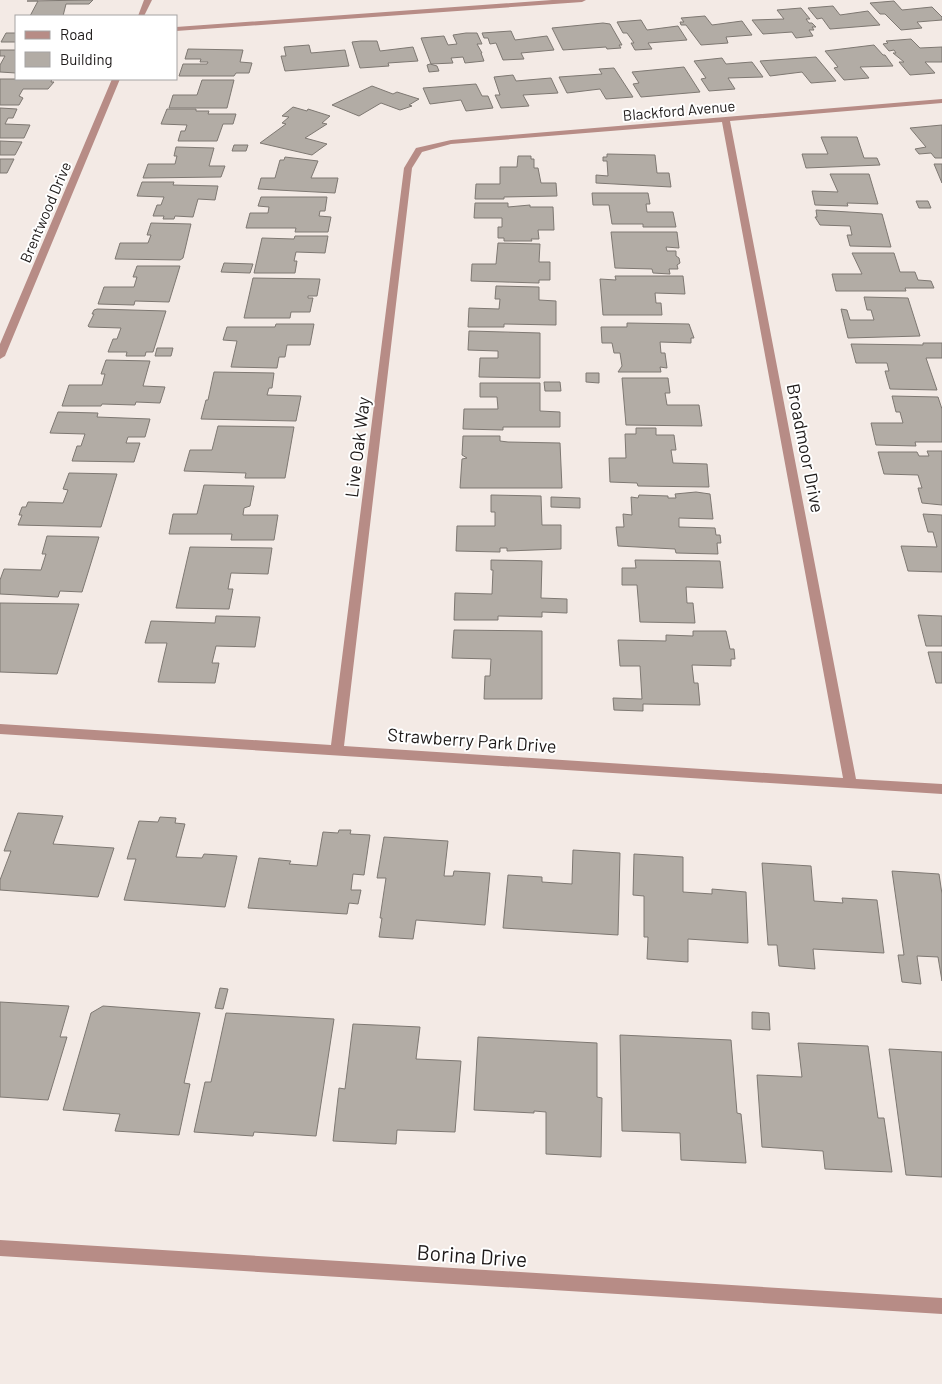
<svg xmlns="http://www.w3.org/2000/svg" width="942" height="1384" font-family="Barlow,sans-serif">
<rect width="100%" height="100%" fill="#f3eae5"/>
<path fill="#b2aca5" stroke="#7e7872" d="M93 0 89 4H66L63 16H30L38 1H27Z
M894 1 902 10 932 7 942 17V20L917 22 922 28 901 30 885 14H880L870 3Z
M833 6 840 15 868 11 880 25 830 29 822 18 817 19 808 8Z
M801 8 810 19H806L809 23H812L816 27H812L814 30H809L813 36 796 38 792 32 763 34 752 20 784 19 777 10Z
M705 16 712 25 742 21 752 35 726 37 728 43 701 45 686 25H681L680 22H684L681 18Z
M641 20 647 30 678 26 687 40 648 43 652 49 635 50 631 43H634L627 33H623L617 22Z
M603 23 610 24 622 45H619L621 48 607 49 606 47 563 50 552 28Z
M511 31 515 40 547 36 554 50 521 53 524 59 503 60 496 43 490 44 488 38H484L482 33Z
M6 33H16V42H1Z
M466 33H477L482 44H477L482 53H481L484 61 465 63 463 57 451 58 453 63 431 64 421 38 444 36 448 45 457 44 453 35Z
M911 39 920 48 942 47V62H925L935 73 910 75 899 62H904L893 53H896L894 50 889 51 883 44 888 43 886 41Z
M361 41H377L380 51 413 47 418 61 388 63 389 66 360 68 352 42Z
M309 45 311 53 345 50 349 66 285 71 281 56H286L284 47Z
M874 45 883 55H885L893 66 860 67 869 78 844 80 834 68 838 67 825 51Z
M188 49 243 50 240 62 252 63 249 73H236L234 76H179L183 64H207L208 62H200L201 59H185Z
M0 50H16V73L0 72V65L5 56H0Z
M816 57 836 81 811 83 802 72 770 76 760 61Z
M722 58 726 64 752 62 763 77 728 78 735 89 709 91 701 79 706 78 694 61Z
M430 64 437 66 439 71 429 72 427 65Z
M684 67 700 92 641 97 633 84 639 83 632 72Z
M614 68 633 97 606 99 600 89 567 93 559 77 602 74 599 69Z
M513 75 516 81 551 78 558 93 523 95 529 106 501 108 495 95H500L494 77Z
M0 79H52L51 82H54L48 89H23L19 96 23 98 19 105H0Z
M202 80H234L227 108H169L173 95H197Z
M476 84 482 96H488L493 108 466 111 461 100 430 104 423 88Z
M372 86 393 94 397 92 419 99 409 105 412 106 400 110 381 103 359 116 332 105Z
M293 107 307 111 308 109 330 116 322 123 327 124 305 138 327 144 312 155 260 143 286 124 282 123 289 117 282 116Z
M0 108 17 109 13 118H8L5 124 30 125 24 138H0Z
M167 109H196V111H209L208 114H236L233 124H223L217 141H178L181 131H185L187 125 161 124Z
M942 125V158H935L931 153 919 154 915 149 926 147 910 128Z
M821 137H857L864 158H877L880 165 806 168 802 154H828Z
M0 141 22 142 15 155H0Z
M234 145H248L246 151H232Z
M176 147 214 148 209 166H225L221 177 143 178 148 164H175L177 156H174Z
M607 154 655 155 657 173H669L671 187 596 183V175L608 176 607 161H603V157H607Z
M518 156H531V159H534V168H538L541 183H556L557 196 504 197V199H475L476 184H500V167H517Z
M285 157 318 161 311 178H338L335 193 258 189 261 178H275L280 160H284Z
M0 159H14L7 173H0Z
M934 164H942V183Z
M830 174H869L878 204 847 203 848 206 815 205 812 191 838 192Z
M142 182H174L173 185 218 186 215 200 198 199 193 217 175 216 174 219H163L164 216H153L157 205H161L164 197 137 196Z
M592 193H648L650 204H646L647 212H673L676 227H643V224H612L609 205H593Z
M261 197H327L325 211H320L319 216 331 217 328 232H295L296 228H246L250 213H268L269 207 258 206Z
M916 201H928L931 208H919Z
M475 203H508V207L530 205V207H553L554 230H538L539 239H531L532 241H504V238H498V227H502V218H474Z
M816 210 882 214 891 247 850 246 847 235H852L850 226 820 225 815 217H817Z
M151 223 191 224 183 258 180 260 115 259 120 243H148L151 235H147Z
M611 232H677L679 248 666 247 667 251H676V256L679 258 680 263 677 265 678 269H669L670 274 653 273 652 269 615 268Z
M295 236H328L325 253 296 252 294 261H297L295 273H254L262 238 294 239Z
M498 243 540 244 539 262H550V280H539V283L471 281 472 264H496Z
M852 253H894L900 272H915L918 280 931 281 934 288H905L906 291H836L832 274H862Z
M224 263 253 264 250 273 221 272Z
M137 266H180L169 302 135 301 134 305 98 304 104 287H134L137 277H133Z
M615 276H683L685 294 655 293 656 303H661L662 315H603L600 279 616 280Z
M253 278 320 279 317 296H308V298H313L310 312H291L290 318H244Z
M496 286 539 287V300L556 301V325L504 324V327H468L469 308 499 309 500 299H495Z
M864 297 908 298 920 336 848 338 841 309 847 310 850 320H874L871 310H867Z
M97 309 166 311 153 352H146L145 356H126L127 352H108L113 339H117L121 328 89 327 88 326 94 314H92L94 310Z
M627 323 689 324 694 338H691V343L660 342 661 353H665L667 368 660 367 661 372H618L622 366 620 353H614L612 343H602L601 327H627Z
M276 324H314L310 345H287L285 357H279L277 368 231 367 237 341 223 340 227 327H275Z
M469 331 540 333V378L479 377 480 358H498V351L468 350Z
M923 343H942V358H926L937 390 890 389 885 371H889L887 363H856L851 344 923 345Z
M157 348H173L171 356H155Z
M106 360 150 361 143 386 165 387 160 403 136 402 135 405 102 404 101 406H62L69 385H102L105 374H101Z
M214 372 274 373 272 388H269L267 395 301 396 296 421 201 419 206 400H208Z
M586 373H599V383L586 382Z
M622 378H668L670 393H665L667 405H699L702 426 626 425Z
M544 382H560L561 391H545Z
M480 383H540V411L560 412V427H503V430L463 429 464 409H498L497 397H480Z
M892 396 938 397 942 409V442H915L916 446 876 445 871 423H903L900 412H896Z
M58 412 98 413 97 417 150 419 145 437H128L126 443H140L134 462 72 461 77 446H81L85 434 50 433Z
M218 426 294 427 285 478H245L246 473 184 471 190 450H212Z
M636 428H656V435H674L676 450H671L673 463 707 464 709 487 638 486 637 483 610 482 609 458H626L625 434H636Z
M463 436H500V441L508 442 560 443 562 488H460L462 459 467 458 462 455Z
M927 451H942V505L922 503 918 488H922L918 475 884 474 878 452H917L919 456H929Z
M69 473 117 474 101 527 18 525 22 515H19L22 507H26L28 502 63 503 68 490 63 489Z
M204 485 254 486 250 506 244 508 243 515H278L274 540H231L232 534H169L173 514H197Z
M696 492 710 494 713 519 679 518V527L715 528 716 535H720L721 543H717L718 554 676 553 675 549 618 546 616 527H624L623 514 632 515 631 497 638 498 639 495 668 496V498H676L675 494Z
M491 495 541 496 542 525H561V549L507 551V548H500V552L456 551 457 526H495V512H491Z
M551 497 580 498V508L551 507Z
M923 514 942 515V572L908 571 901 546 937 547 933 532H928Z
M47 536 99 537 82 592 60 591 58 597 0 594V580L4 569 41 570 46 554H42Z
M190 547 272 548 268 574 231 573 228 589H233L229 609 176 608Z
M491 560 542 561 541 598 567 599V613L542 612V617L498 616V620H454L455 593 492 594 493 570H491Z
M635 560 720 561 723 588 686 587 687 603H693L695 623 640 622 637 585H622V568H636Z
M0 603 79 604 57 674 0 672Z
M918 615 942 616V646H926Z
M216 616 260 617 255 647 216 646 212 663H219L215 683 158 682 167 643H145L151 621 215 623Z
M454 630 542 631V699H484L485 676H490L491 659 452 658Z
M693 631H726L730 649H734L735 659H731V666L692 665 694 683H698L700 705 643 704V711L614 710 613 698 642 699 640 666H620L618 640 666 641V635L693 636Z
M928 652H942V683H936Z
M18 813 63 816 53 844 114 848 98 897 0 890V880L11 851H4Z
M160 817 176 818 175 823 185 824 176 857 202 858 204 854 237 856 225 907 124 900 136 859H127L139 821 158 822Z
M339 830H351L350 834 370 835 364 875 353 874 351 890H361L358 904 349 903 347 914 248 908 259 858 291 861 289 864 317 866 323 832 338 833Z
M384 837 448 841 444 876H453L454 871 490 873 485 925 416 920 413 939 379 937 382 918H380L386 878H377Z
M573 850 620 853 618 935 503 928 508 875 542 877V882L572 884Z
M634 854 683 857V892L712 894V889L746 892 748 943 688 939V962L647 959 648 937H644V896L633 895Z
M762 863 811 866 814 901 843 903 842 898 877 900 884 953 813 949 815 969 779 966 777 945H768Z
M892 871 939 874 942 894V981L938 957 917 956 921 984 902 982 898 955H904Z
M220 988 228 989 223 1009 215 1008Z
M0 1002 69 1006 60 1037H67L48 1100 0 1097Z
M103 1006 200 1013 184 1083 190 1084 179 1135 115 1131 120 1114 63 1110 91 1013Z
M752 1012 769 1013 770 1030 752 1029Z
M226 1013 334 1019 316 1136 254 1132 253 1136 194 1132 205 1082H211Z
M353 1024 420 1027 416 1059 461 1061 455 1132 397 1130 396 1144 333 1141 339 1088 345 1089Z
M620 1035 731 1040 737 1113 741 1114 746 1163 681 1160 680 1133 622 1131Z
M478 1037 597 1043V1097L602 1098 601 1157 546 1154V1112L534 1111V1113L474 1110Z
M798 1043 868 1046 878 1118H884L892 1172 825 1169 823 1151 762 1147 757 1075 802 1077Z
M889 1049 942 1052V1177L906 1175Z"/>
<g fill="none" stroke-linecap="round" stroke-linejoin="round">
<path fill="#b78c86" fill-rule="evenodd" d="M144 0H152L144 16H138Z
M552 0H586L582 2 176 31V27Z
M112 79H120L5 356 0 359V344Z
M942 99V103L730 121 856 779 942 784V794L0 734V724L331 745 404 168 416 148 451 140ZM722 122 843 778 344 746 412 168 422 152 451 144Z
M0 1240 942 1298V1314L0 1256Z"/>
</g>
<g text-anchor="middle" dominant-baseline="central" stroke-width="4" stroke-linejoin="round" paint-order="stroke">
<g font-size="15" fill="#1d1918" stroke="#fff">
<text transform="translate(679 110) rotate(-5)">Blackford Avenue</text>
<text transform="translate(45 212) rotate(-67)">Brentwood Drive</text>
</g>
<g font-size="18" fill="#1d1918" stroke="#fff">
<text transform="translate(357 447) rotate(-83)">Live Oak Way</text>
<text transform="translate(806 448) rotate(79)">Broadmoor Drive</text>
<text transform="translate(472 740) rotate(4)">Strawberry Park Drive</text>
</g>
<g font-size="21" fill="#1d1918" stroke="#fff">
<text transform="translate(472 1255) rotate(4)">Borina Drive</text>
</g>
</g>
<rect x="15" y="15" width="162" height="65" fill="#ffffff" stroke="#a5a3a3"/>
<rect x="25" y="31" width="25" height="8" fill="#b78c86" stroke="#a5a3a3"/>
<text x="60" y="40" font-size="15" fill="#1d1918">Road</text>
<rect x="25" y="52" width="25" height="15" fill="#b2aca5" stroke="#a5a3a3"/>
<text x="60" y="65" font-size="15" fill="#1d1918">Building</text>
</svg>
